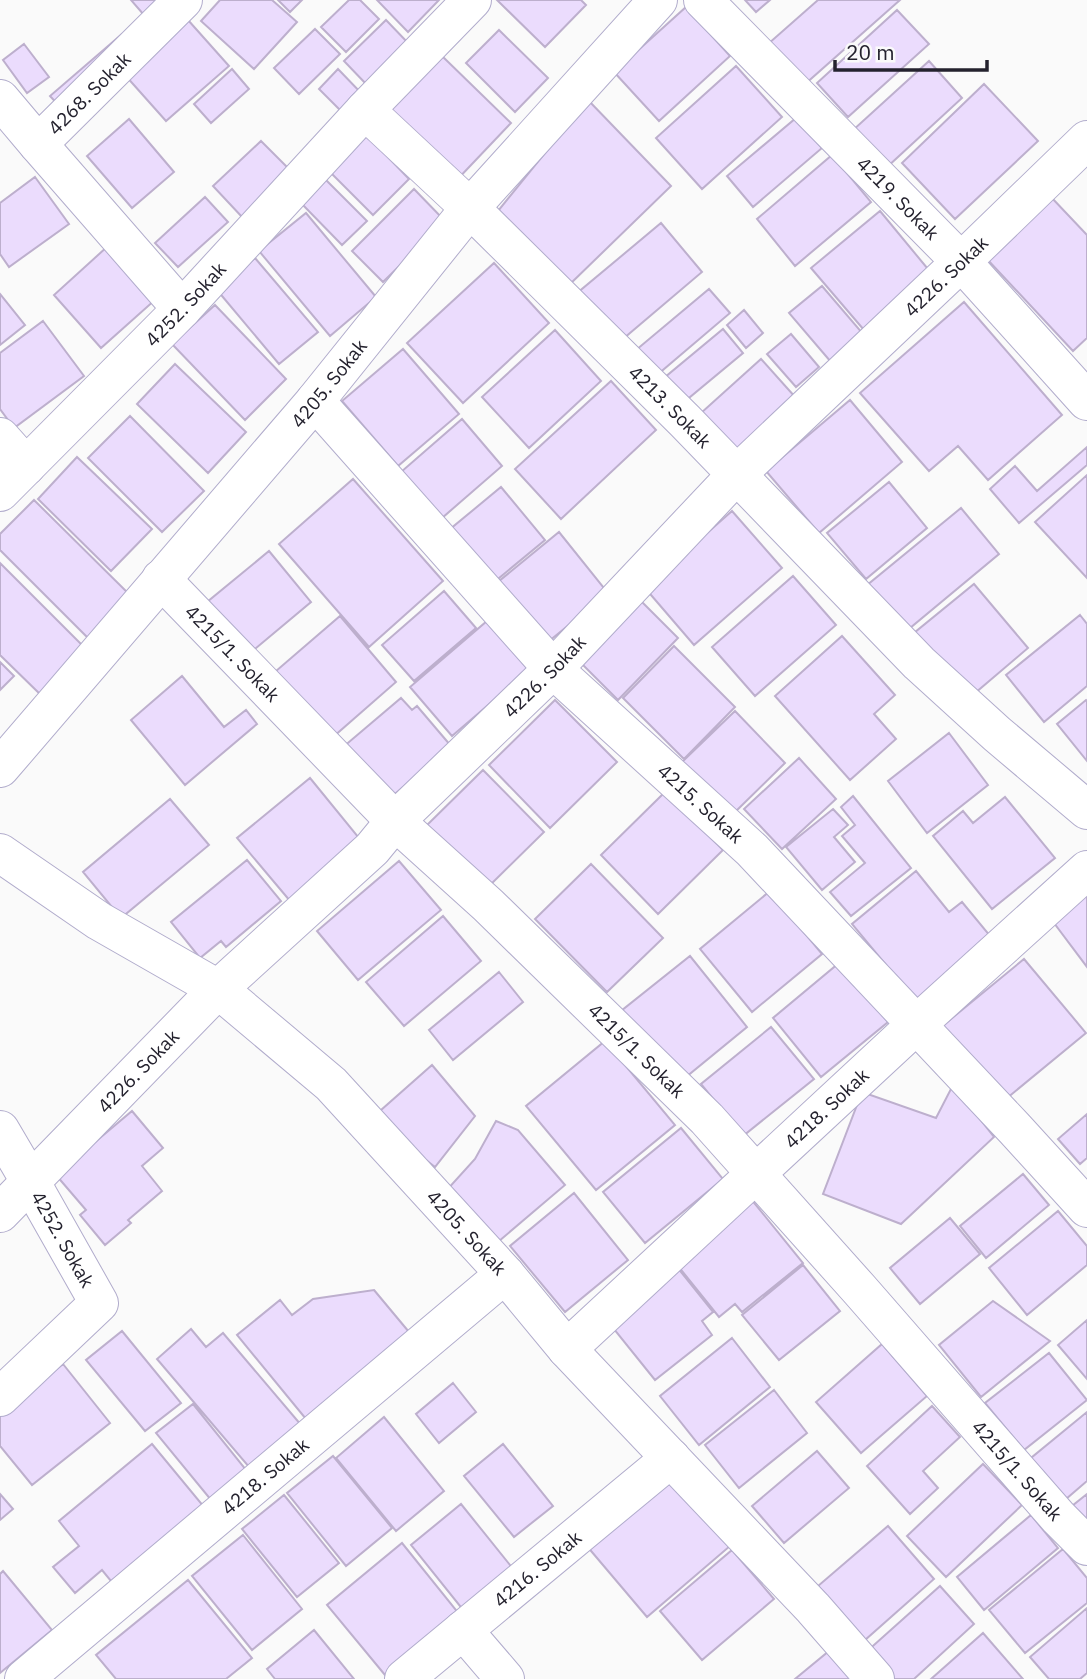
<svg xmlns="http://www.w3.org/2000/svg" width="1087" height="1679" font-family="'IBM Plex Sans',sans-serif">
<rect width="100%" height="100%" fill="#fafafa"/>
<path fill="#ebdcfd" stroke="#bdafcd" stroke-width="2" d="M131 0H161L144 15Z
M220 0H272L297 22 254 69 201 21Z
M278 0H302L290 12Z
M349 0H360L379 19 346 52 321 27Z
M377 0H439L408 32Z
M497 0H581L586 5 545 47Z
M745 0H770L756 12Z
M818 0H900L804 85 768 44Z
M686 7 730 56 659 121 614 72Z
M897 10 929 44 848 117 817 83Z
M188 20 229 66 166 121 125 75Z
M386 20 410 45 368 86 344 61Z
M315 29 340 54 299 94 274 68Z
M499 30 548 78 515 112 466 63Z
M122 34 62 109 50 96Z
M24 44 49 77 27 93 3 60Z
M441 55 511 123 453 184 383 115Z
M929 61 962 98 886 168 852 131Z
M736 66 782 117 702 189 656 138Z
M232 69 249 89 211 123 194 104Z
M338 69 364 96 345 115 319 89Z
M984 84 1038 141 955 219 902 163Z
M588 100 671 186 568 286 498 211Z
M796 118 822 148 753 207 727 176Z
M129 119 174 172 132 208 87 156Z
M360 128 409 179 373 215 323 165Z
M261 141 291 171 243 218 213 186Z
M832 155 871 202 795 266 757 219Z
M35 177 69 224 9 267 0 254V203Z
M324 178 367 221 342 245 300 202Z
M414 189 445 221 383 282 352 251Z
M205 197 228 222 178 267 155 243Z
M1051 197 1087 235V338L1073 351 986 258Z
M880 211 937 280 870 337 811 268Z
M306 213 376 297 330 336 259 251Z
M661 223 702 272 617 344 576 294Z
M108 246 156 299 101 348 54 295Z
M255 258 318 332 279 364 217 290Z
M494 263 549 323 463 403 407 343Z
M822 286 870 342 837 369 789 313Z
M709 289 730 313 657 375 636 350Z
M0 294 25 325 0 345Z
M964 302 1062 415 988 480 958 446 929 471 860 393Z
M215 305 286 379 245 420 172 344Z
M744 310 763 333 746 348 727 325Z
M43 321 84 376 14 428 0 409V353Z
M723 329 743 353 678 407 658 383Z
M555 330 601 381 529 448 482 397Z
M791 334 819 367 796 387 767 354Z
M403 349 459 414 398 466 342 401Z
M761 359 796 398 736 452 701 413Z
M175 364 246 432 208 473 137 404Z
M611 381 656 430 561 519 515 469Z
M850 400 902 462 819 533 766 471Z
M130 416 204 491 162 532 88 458Z
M462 419 502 466 442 518 401 472Z
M1087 447V465L1019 523 990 489 1015 466 1037 491Z
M77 457 152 529 111 571 38 499Z
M1087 475V578L1035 522Z
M353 479 443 581 369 647 279 544Z
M889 482 927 528 866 579 827 533Z
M501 487 545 540 493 583 449 530Z
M34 500 132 597 90 640 0 550V534Z
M961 508 999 554 904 633 866 586Z
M732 511 782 568 694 645 645 588Z
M559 532 608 593 543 646 493 586Z
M269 551 311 602 243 659 201 607Z
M0 563 88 651 43 697 0 655Z
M793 576 836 625 755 696 712 647Z
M974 584 1028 648 968 699 914 633Z
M444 591 476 628 414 681 382 645Z
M638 598 678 638 618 700 578 660Z
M1080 615 1087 624V686L1044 722 1006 675Z
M340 616 396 682 333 737 276 671Z
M487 621 529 670 452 736 410 687Z
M842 636 895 695 874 714 896 739 850 780 775 696Z
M674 646 735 707 684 759 623 698Z
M0 662 14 676 0 690Z
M182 676 224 727 246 710 257 724 185 785 131 720Z
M401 698 412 710 417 706 451 746 381 806 336 753Z
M555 700 617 762 550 828 489 765Z
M1086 700 1087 701V761L1057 724Z
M735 711 785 763 733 814 682 762Z
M949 733 988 785 927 833 888 781Z
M799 758 836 799 782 849 744 809Z
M483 770 544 832 483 892 422 830Z
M310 778 368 849 296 908 237 838Z
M665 792 723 850 658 914 601 855Z
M853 796 911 868 851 916 830 892 865 863 842 836 855 825 841 807Z
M1005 797 1055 858 992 909 933 836 963 811 973 823Z
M170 799 209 845 121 918 83 872Z
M833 809 848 825 834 837 855 862 822 890 786 847Z
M247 860 281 901 226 947 221 941 200 958 171 922Z
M399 861 441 910 358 980 317 931Z
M591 864 663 938 607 992 535 919Z
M916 871 949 912 962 902 996 943 920 1006 852 924Z
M770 891 822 954 752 1012 700 949Z
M1087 891V967L1051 919Z
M443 916 481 961 404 1026 366 982Z
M690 956 747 1027 675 1086 616 1015Z
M1024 959 1086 1033 1001 1103 940 1028Z
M839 963 888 1022 821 1077 773 1018Z
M499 972 523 1002 453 1060 429 1030Z
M771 1027 814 1079 743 1136 701 1084Z
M605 1041 675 1125 596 1190 526 1106Z
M432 1065 475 1116 435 1167 372 1118Z
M953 1085 994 1137 901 1224 823 1194 862 1092 936 1118Z
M132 1111 163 1148 142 1166 162 1191 128 1220 131 1223 105 1245 80 1215 86 1210 56 1175Z
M1087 1114V1158L1080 1164 1058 1139Z
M496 1121 518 1130 565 1185 492 1247 445 1192 475 1159Z
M681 1128 723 1179 645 1243 603 1192Z
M1023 1174 1049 1205 986 1258 960 1226Z
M574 1193 628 1260 565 1312 510 1246Z
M751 1199 803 1263 742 1312 735 1304 719 1317 674 1261Z
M1058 1211 1087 1246V1265L1027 1315 989 1268Z
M950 1218 980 1254 920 1304 890 1268Z
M673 1262 713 1312 702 1321 712 1335 655 1380 605 1318Z
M803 1265 840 1311 779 1360 742 1315Z
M374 1290 409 1332 306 1419 237 1335 280 1300 292 1315 313 1299Z
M993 1301 1050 1341 981 1397 939 1345Z
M1087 1320V1379L1058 1345Z
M191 1329 206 1347 223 1333 307 1432 256 1475 157 1359Z
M122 1331 181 1403 145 1431 86 1360Z
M732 1338 770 1387 699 1445 660 1396Z
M882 1344 927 1396 861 1453 816 1402Z
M1049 1353 1087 1400 1024 1450 985 1403Z
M63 1364 110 1423 32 1485 0 1446V1414Z
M453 1383 476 1412 439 1443 416 1414Z
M774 1390 807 1433 739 1488 705 1445Z
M193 1404 251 1476 216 1506 156 1433Z
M932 1406 960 1437 923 1471 938 1488 910 1514 867 1466Z
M1087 1412V1481L1066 1499 1031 1458Z
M384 1417 444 1491 396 1531 336 1458Z
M152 1444 214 1519 115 1586 102 1570 75 1593 53 1567 79 1546 59 1521Z
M503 1444 553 1506 514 1537 464 1476Z
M817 1451 849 1488 784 1543 752 1506Z
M333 1456 392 1528 346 1566 287 1493Z
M983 1464 1022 1505 946 1577 907 1536Z
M669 1474 730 1546 647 1617 586 1545Z
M0 1494 13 1509 0 1520Z
M1087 1494V1525L1072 1506Z
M284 1495 339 1563 297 1597 242 1529Z
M461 1504 514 1570 464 1611 411 1545Z
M1031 1515 1058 1548 984 1610 957 1577Z
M888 1526 934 1579 865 1640 818 1586Z
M243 1535 302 1609 252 1650 192 1576Z
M402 1543 460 1615 385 1675 327 1605Z
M1063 1549 1087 1578V1603L1025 1653 989 1610Z
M732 1550 774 1599 702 1660 660 1611Z
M3 1571 52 1630 0 1673V1574Z
M188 1580 252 1658 226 1679H116L96 1655Z
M940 1586 974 1624 914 1679H888L865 1653Z
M1087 1608V1673L1080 1679H1049L1030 1657Z
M314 1630 354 1679H275L267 1669Z
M983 1633 1023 1679H931Z
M829 1651 852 1679H795Z"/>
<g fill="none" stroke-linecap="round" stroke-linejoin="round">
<defs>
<g id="street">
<path id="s1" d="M472 0 365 110 470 208 685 421 919 663 997 734 1087 810"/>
<path id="s2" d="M703 0 969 270 1087 401"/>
<path id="s3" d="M0 99 38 144 183 0"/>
<path d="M38 144 182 309"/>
<path id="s4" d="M315 401 553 669 752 850 1015 1129 1087 1208"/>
<path d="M0 437 26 466"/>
<path id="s5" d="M0 492 182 309 365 110"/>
<path id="s6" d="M161 579 395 821 488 905 707 1119 860 1290 1058 1517 1087 1546"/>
<path id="s7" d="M0 768 315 401 470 208 658 0"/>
<path id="s8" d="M0 853 99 921 218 989 331 1084 505 1274 567 1349 813 1608 875 1679"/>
<path id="s9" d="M0 1130 30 1181 99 1303 0 1397"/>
<path id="s10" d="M0 1213 218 989 372 849 395 821 553 669 737 474 961 262 1087 140"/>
<path id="s11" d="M567 1349 917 1024 1087 870"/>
<path d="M463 1630 505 1679"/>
<path id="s12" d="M24 1679 505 1274"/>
<path id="s13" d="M404 1679 671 1458"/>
</g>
</defs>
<use href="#street" stroke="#b1accc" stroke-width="40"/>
<use href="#street" stroke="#fff" stroke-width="38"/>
</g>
<g text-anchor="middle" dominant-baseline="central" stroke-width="6" stroke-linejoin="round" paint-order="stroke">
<g font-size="19" fill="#24222e" stroke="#fafafa">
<text stroke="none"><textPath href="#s3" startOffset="131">4268. Sokak</textPath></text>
<text stroke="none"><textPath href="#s2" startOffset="278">4219. Sokak</textPath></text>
<text stroke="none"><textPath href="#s10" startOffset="1332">4226. Sokak</textPath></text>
<text stroke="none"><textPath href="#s5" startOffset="264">4252. Sokak</textPath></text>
<text stroke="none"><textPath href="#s7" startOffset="506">4205. Sokak</textPath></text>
<text stroke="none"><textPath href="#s1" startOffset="579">4213. Sokak</textPath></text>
<text stroke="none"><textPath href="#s6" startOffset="103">4215/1. Sokak</textPath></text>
<text stroke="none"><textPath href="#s10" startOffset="765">4226. Sokak</textPath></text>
<text stroke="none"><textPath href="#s4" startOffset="558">4215. Sokak</textPath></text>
<text stroke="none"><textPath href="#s6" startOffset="670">4215/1. Sokak</textPath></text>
<text stroke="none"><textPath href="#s10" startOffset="198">4226. Sokak</textPath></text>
<text stroke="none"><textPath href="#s11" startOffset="354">4218. Sokak</textPath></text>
<text stroke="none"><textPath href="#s8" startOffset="606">4205. Sokak</textPath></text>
<text stroke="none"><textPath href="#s9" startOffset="126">4252. Sokak</textPath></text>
<text stroke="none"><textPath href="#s6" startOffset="1237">4215/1. Sokak</textPath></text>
<text stroke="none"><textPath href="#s12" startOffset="315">4218. Sokak</textPath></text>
<text stroke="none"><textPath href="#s13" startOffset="173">4216. Sokak</textPath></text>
</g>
</g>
<path d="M835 60v10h152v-10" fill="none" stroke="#24222e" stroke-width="3.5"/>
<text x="846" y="60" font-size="21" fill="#24222e" stroke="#fafafa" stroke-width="5" paint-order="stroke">20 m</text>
</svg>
